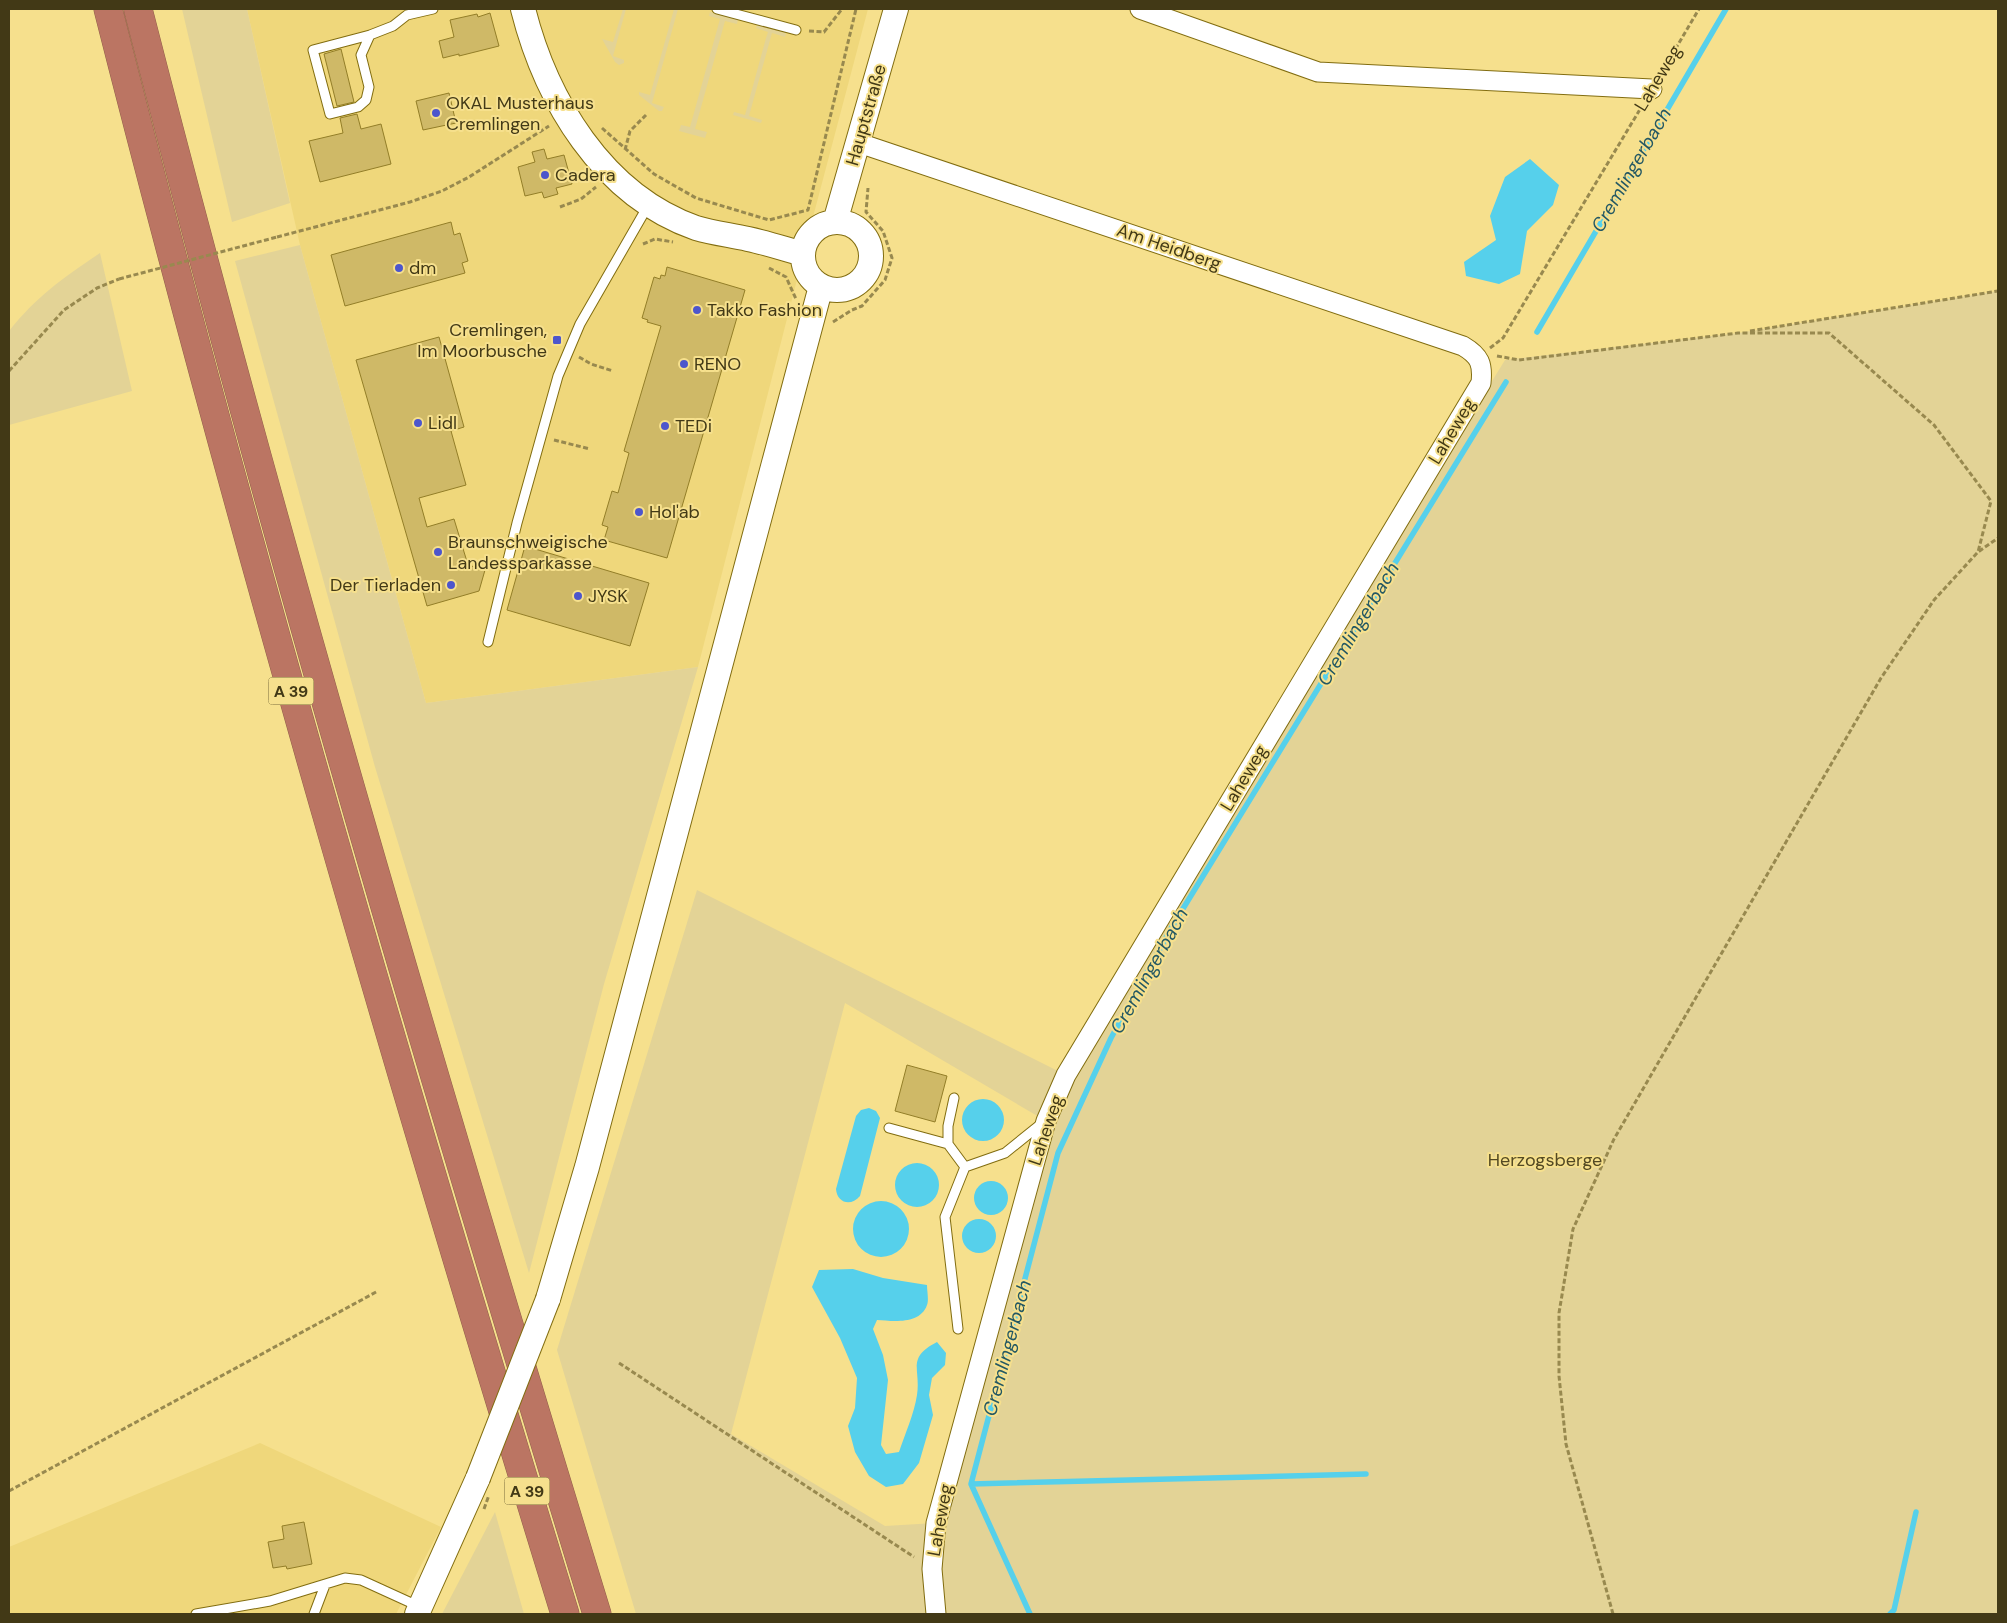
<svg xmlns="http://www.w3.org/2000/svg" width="2007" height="1623" font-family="'DM Sans',sans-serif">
<rect width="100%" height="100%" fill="#f6e08d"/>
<path fill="#efd77b" d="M247 9H868L813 217 698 667 426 703 300 245Z
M260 1443 441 1527 396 1614H9V1547Z"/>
<path fill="#e3d396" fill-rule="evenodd" d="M182 9H247L290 203 232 222Z
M623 9H626L613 56 624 60V63L619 65 615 62 602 39 613 42Z
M674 9H678L652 103 664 107 662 111H659L639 95V92L650 95Z
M710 12 738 19 737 24 725 21 695 129 707 132 705 138 679 131 681 125 690 127 720 19 709 16Z
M757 25 786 33 785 37 772 33 749 116 762 120 761 123 733 115 734 112 745 115 766 38 768 32 756 28Z
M300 245 426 703 698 667 604 984 529 1273 375 767 235 261Z
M100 253 132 391 9 425V331C37 296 63 278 100 253Z
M1998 291V1614H636L557 1350 697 890 1066 1075 1505 360 1738 333ZM845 1003 1046 1121 935 1523 885 1526 731 1434Z
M495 1512 524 1614H442Z"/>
<path fill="#56d0eb" d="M1530 159 1559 185 1553 205 1527 231 1520 274 1499 284 1466 276 1464 262 1496 240 1490 216 1505 177Z
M962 1120a21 21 0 1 1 42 0a21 21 0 1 1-42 0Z
M869 1108 876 1111 880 1118 860 1196C851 1207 837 1203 836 1189L856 1116 861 1110Z
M895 1185a22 22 0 1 1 44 0a22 22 0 1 1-44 0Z
M974 1198a17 17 0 1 1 34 0a17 17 0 1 1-34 0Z
M853 1229a28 28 0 1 1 56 0a28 28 0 1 1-56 0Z
M962 1236a17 17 0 1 1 34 0a17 17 0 1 1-34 0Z
M853 1269 883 1278 927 1285C927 1291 929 1300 927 1305 920 1325 893 1321 877 1320L873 1329 883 1355 888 1380 881 1445 886 1454 899 1452C905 1434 914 1414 917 1395 921 1369 906 1358 937 1342L946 1353 945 1365 932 1378 929 1395 933 1415 919 1463 903 1484 886 1487 869 1476 855 1452 848 1426 855 1408 857 1378 840 1338 812 1287 819 1270Z"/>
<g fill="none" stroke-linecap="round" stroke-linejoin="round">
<path stroke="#56d0eb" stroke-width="5.5" d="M1537 332 1726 9
M971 1484 1366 1474
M1030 1614 971 1484 1058 1153 1111 1038 1173 925 1506 382
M1890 1614 1894 1610 1916 1512"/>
</g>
<path fill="#cfb967" stroke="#937e28" d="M490 13 499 46 459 56V54L443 58 439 41 454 37 450 20 477 14 478 17Z
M341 49 354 102 337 106 324 54Z
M449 93 456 123 423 130 416 101Z
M357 114 361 129 381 124 391 164 320 182 309 141 343 133 340 118Z
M544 149 547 159 564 155 572 184 556 188 558 194 544 198 542 192 525 196 518 167 535 162 532 152Z
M451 222 454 235 460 233 468 261 462 263 465 273 345 306 331 255Z
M667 267 745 290 667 558 604 540 608 527 602 525 612 491 618 493 629 453 624 451 661 326 647 322 648 320 642 318 654 277 660 279 661 275 665 276Z
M439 337 464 427 451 431 466 485 419 498 427 527 454 519 468 565 485 570 479 591 427 606 356 360Z
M525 546 649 583 630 646 507 610Z
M907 1065 947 1076 935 1122 895 1111Z
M304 1522 312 1564 287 1569 286 1566 273 1568 268 1542 284 1539 282 1526Z"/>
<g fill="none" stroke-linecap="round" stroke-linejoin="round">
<defs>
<path id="service" d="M717 9 796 30
M370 35 361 55 369 87 366 100 358 107 330 114 313 50 370 35 393 26 407 15 433 9
M488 642 517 523 558 376 580 324 649 204
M954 1098 948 1126V1144L965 1167
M889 1128 948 1144
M958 1329 945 1217 965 1167 1005 1153 1041 1124
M196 1614 270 1601 345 1578 361 1580 418 1606
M314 1614 325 1585"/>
<path id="minor" d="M1140 9 1318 72 1652 89
M859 143 1463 346C1480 356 1483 364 1481 383L1066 1075 1046 1121 936 1523 932 1569 936 1614"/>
<path id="tertiary" d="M523 9C546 100 602 195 696 228 713 233 730 235 748 239 767 243 785 249 803 254
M835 222 896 9
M803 256a34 34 0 1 1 68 0a34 34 0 1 1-68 0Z
M548 1299 587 1167 821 286
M417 1614 478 1478"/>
<path id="motorway" d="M108 9C245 548 401 1082 565 1614
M138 9C276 548 434 1082 597 1614"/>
</defs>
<use href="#service" stroke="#826d10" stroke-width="11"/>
<use href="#minor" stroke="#826d10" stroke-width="21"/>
<use href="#tertiary" stroke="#826d10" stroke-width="26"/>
<use href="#motorway" stroke="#916048" stroke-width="29"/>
<path stroke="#98894f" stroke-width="3" stroke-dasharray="5 2.5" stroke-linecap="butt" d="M809 31 824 32 842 9
M1660 75 1699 9
M602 128 654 174 696 198 769 220 808 210 856 9
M625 150 630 131 646 115
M560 207 581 199 596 187
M277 237 410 202 442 191 469 177 549 126
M643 244 655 239 673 242
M769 268 786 277 796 299
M833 322 852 310 862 306 885 280 892 258 883 231 866 212 868 188
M1750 331 1998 291
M1490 348 1503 338 1642 106
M1497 356 1519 360 1738 333H1829L1934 425 1991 501 1978 552
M579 357 591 364 613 371
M9 371 64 310 97 288 119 279
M554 440 590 449
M619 1363 914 1557
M9 1491 378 1291
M1613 1614 1566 1444 1559 1376V1313L1573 1229 1614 1139 1881 678 1934 600 1978 552 1998 538"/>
<use href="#service" stroke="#fff" stroke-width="9"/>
<use href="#minor" stroke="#fff" stroke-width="19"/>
<use href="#tertiary" stroke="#fff" stroke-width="24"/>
<use href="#motorway" stroke="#bb7563" stroke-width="28"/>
<defs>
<path id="tertiary-bridge" d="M478 1478 548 1299"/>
</defs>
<use href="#tertiary-bridge" stroke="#826d10" stroke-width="26" stroke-linecap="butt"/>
<path stroke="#98894f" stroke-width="3" stroke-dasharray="5 2.5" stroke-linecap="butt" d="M119 279 277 237
M484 1509 489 1495"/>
<use href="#tertiary-bridge" stroke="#fff" stroke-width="24"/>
</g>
<g fill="#4d56cc" stroke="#f6e08d" stroke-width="2">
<circle cx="436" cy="113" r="5"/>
<circle cx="545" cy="175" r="5"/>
<circle cx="399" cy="268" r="5"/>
<circle cx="697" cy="310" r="5"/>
<rect x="552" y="335" width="10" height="10" rx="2.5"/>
<circle cx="684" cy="364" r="5"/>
<circle cx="418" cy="423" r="5"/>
<circle cx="665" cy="426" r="5"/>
<circle cx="639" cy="512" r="5"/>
<circle cx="438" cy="552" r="5"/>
<circle cx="451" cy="585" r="5"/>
<circle cx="578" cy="596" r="5"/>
</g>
<g text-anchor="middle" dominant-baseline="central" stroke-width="4" stroke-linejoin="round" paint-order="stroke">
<g fill="#f6e08d" stroke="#786b3a" stroke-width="1">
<rect x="268.5" y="677.5" width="45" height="27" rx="4"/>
<rect x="504.5" y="1477.5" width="45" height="27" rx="4"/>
</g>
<g font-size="16" font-weight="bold" fill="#423916">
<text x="291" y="691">A 39</text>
<text x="527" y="1491">A 39</text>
</g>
<g font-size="18" fill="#423916" stroke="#f6e08d">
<text transform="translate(1658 78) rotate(-59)">Laheweg</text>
<text transform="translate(866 115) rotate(-74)">Hauptstraße</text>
<text transform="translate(1169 247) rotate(19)">Am Heidberg</text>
<text transform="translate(1452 431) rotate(-59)">Laheweg</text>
<text transform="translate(1244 778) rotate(-59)">Laheweg</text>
<text transform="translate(1046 1130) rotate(-71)">Laheweg</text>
<text transform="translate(940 1520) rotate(-80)">Laheweg</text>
</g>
<g font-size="18" fill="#423916" stroke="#f6e08d" text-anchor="start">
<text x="446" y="103">OKAL Musterhaus<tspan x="446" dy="21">Cremlingen</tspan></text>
<text x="555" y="175">Cadera</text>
<text x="409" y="268">dm</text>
<text x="707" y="310">Takko Fashion</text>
<text x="547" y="330" text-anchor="end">Cremlingen,<tspan x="547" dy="21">Im Moorbusche</tspan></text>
<text x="694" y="364">RENO</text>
<text x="428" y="423">Lidl</text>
<text x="675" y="426">TEDi</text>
<text x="649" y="512">Hol'ab</text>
<text x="448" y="542">Braunschweigische<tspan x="448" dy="21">Landessparkasse</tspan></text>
<text x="441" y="585" text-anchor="end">Der Tierladen</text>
<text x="588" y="596">JYSK</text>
</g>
<g font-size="18" fill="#534923" stroke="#f6e08d">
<text x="1545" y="1160">Herzogsberge</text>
</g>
<g font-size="19" font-style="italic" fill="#245863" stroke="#f6e08d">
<text transform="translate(1631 170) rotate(-60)">Cremlingerbach</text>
<text transform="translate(1358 624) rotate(-59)">Cremlingerbach</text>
<text transform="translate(1149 971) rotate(-61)">Cremlingerbach</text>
<text transform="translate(1007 1348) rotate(-75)">Cremlingerbach</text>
</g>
</g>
<rect width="2007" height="1623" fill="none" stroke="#423916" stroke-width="20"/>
</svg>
